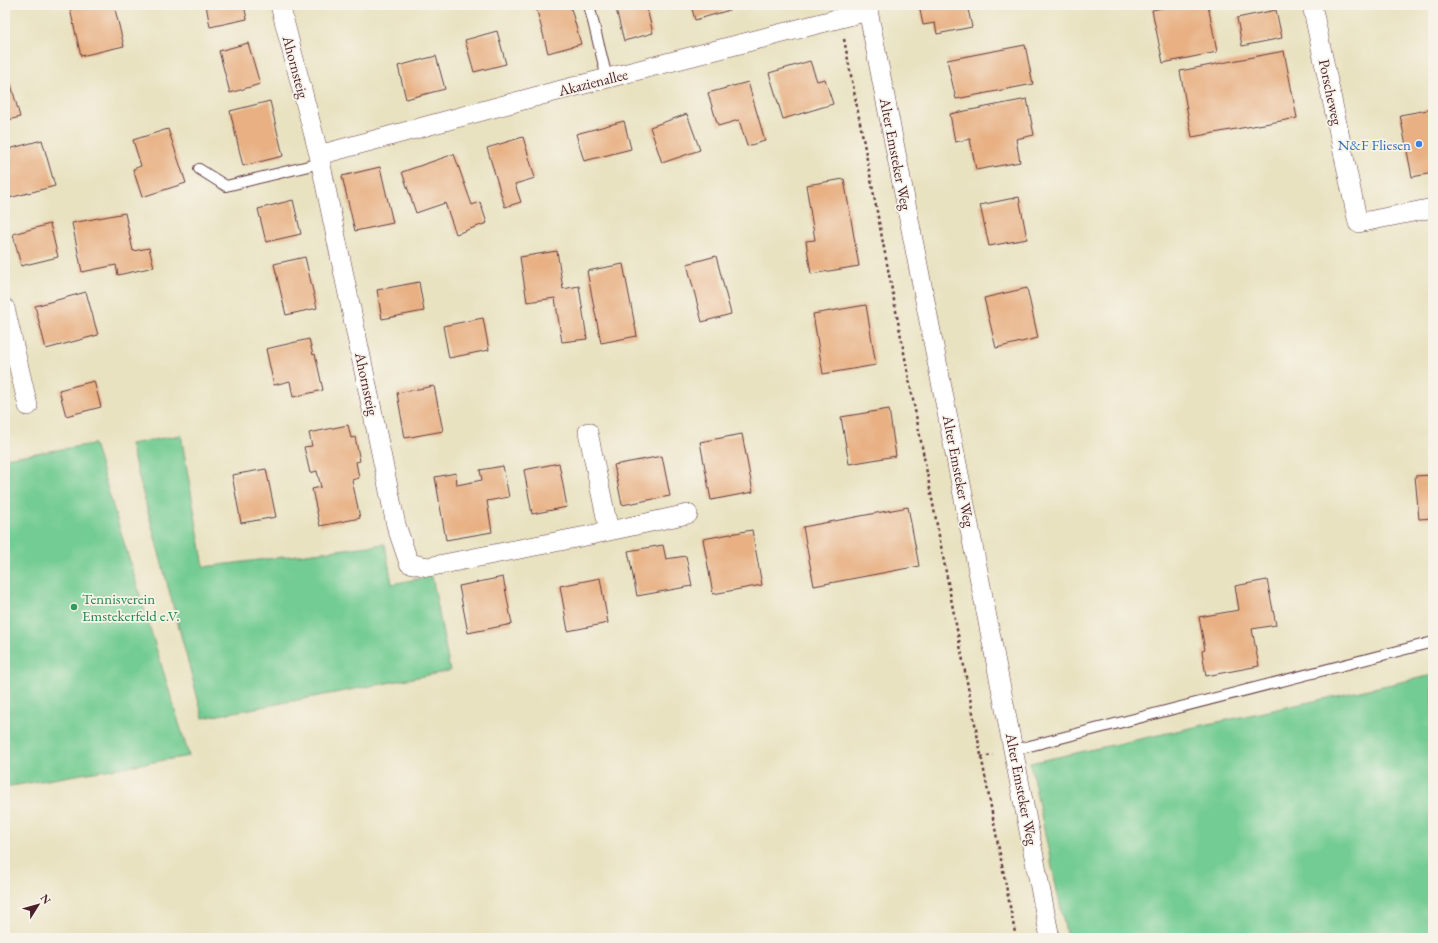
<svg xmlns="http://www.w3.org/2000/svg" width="1438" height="943" font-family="'EB Garamond',serif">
<rect width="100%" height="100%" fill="#f7f3e8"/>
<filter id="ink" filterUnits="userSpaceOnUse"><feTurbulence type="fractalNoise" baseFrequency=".025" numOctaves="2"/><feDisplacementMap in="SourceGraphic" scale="8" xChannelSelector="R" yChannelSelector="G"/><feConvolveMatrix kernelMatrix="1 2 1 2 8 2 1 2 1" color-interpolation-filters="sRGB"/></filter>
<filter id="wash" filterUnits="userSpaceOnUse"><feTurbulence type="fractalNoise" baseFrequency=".012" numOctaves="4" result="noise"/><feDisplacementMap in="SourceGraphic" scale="16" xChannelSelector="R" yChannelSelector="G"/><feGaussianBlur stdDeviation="0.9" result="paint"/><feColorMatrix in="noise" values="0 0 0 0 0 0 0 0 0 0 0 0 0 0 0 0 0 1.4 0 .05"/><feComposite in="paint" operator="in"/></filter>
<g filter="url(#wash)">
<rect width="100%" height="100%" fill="#e9e2c1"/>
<path fill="#73cc93" stroke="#5e765f" d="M181 435 204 567 385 544 392 584 432 576 450 671 203 718 130 444Z
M94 444 189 756 5 787V458Z
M1433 675V938H1067L1030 763Z"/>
<g id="blocks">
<path fill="#e8b083" d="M69 5H114L124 46 81 56Z
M206 5H244L247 19 210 27Z
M542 5H570L581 44 548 53 536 7Z
M615 5H646L653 33 624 41Z
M691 5H728L730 10 695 20Z
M919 5H967L972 27 937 34 935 23 923 25Z
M1178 5H1208L1217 52 1163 63 1152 10Z
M1276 10 1282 38 1242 46 1237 18Z
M497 31 506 64 474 72 465 40Z
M248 43 260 84 230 93 219 51Z
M1025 45 1033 84 956 99 947 60Z
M1284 51 1297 118 1192 137 1180 71Z
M436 56 445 89 406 99 398 66Z
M810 61 817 81 825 79 833 104 783 119 769 73Z
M9 77 20 117 5 121V78Z
M748 82 765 141 747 146 739 120 718 126 708 93Z
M1027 99 1034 135 1016 139 1020 162 976 170 970 139 955 142 950 114Z
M270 101 283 156 243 166 230 111Z
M1433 109V173L1412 177 1400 115Z
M687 114 700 150 662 163 650 127Z
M624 121 631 149 584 161 576 134Z
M168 129 186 183 142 197 133 169 141 166 133 140Z
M523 137 535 178 515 184 521 202 505 207 487 148Z
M42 140 55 186 9 198 5 184V150Z
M454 154 472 205 480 202 487 223 456 234 445 203 416 213 402 172Z
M380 167 393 223 355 231 342 176Z
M844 179 859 266 811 274 806 241 815 240 806 185Z
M1019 197 1027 239 989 246 980 205Z
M293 200 301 234 266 242 258 209Z
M125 213 133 251 149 248 154 267 118 275 116 265 82 272 72 223Z
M50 224 58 257 21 266 13 234Z
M557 251 563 289 579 286 587 339 562 342 555 298 527 302 520 257Z
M716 256 731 314 702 322 687 264Z
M305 257 317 308 286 315 274 264Z
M623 264 637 336 601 343 587 271Z
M419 282 424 311 382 319 377 290Z
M1027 288 1038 338 996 348 984 298Z
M86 292 98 335 46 349 35 306Z
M866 305 876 365 823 374 813 314Z
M483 318 489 350 449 358 443 326Z
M309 339 313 355 315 354 323 390 293 397 290 381 274 385 266 349Z
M94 381 101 407 66 416 59 390Z
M434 386 443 431 405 438 397 393Z
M889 409 896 456 849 464 841 417Z
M348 425 351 438 355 437 360 461 356 462 359 478 352 480 360 518 320 526 312 489 321 487 317 471 310 473 304 447 312 446 309 433Z
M742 434 753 492 711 500 700 442Z
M662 456 670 496 622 505 614 465Z
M559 463 567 507 532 514 524 470Z
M503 466 509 497 487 501 492 532 446 540 435 477 456 473 457 485 482 480 480 470Z
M266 469 276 517 241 523 232 475Z
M1433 475V518L1419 519 1415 476Z
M908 507 919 566 814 586 803 527Z
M752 530 762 585 713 594 703 539Z
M663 545 666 559 686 556 692 586 637 596 628 551Z
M503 577 512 624 468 633 459 586Z
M600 578 608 623 568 631 560 586Z
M1267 580 1276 625 1252 629 1259 666 1206 676 1202 651 1205 650 1199 617 1239 610 1235 586Z"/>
</g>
</g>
<g filter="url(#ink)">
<use href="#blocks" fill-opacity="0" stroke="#623c42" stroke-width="1"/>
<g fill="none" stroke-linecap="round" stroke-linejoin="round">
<defs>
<path id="service" d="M589 5 607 78
M199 169 226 186 321 163
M1014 750 1433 642"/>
<path id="minor" d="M280 5 319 155 396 525 409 563 428 567 586 536 688 514
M867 5 1050 938
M1312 5 1358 223 1433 208
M319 155 538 96 868 11
M5 308 28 406
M588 432 609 531"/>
</defs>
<use href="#service" stroke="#623c42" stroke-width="12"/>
<use href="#minor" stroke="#623c42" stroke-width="20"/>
<path stroke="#623c42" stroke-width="2.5" stroke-dasharray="3 3" stroke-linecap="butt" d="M844 39 1016 938
M981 757 993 755"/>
<use href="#service" stroke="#fff" stroke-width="10"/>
<use href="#minor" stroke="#fff" stroke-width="19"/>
</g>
</g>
<circle fill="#3f7fe0" stroke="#f7f3e8" stroke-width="1.5" cx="1419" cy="144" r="4"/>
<circle fill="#2e9e5b" stroke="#f7f3e8" stroke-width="1.5" cx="74" cy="607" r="4"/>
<g text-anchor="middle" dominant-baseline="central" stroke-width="3.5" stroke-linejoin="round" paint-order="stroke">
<g font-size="15" fill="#4a1f2b" stroke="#f7f3e8">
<text transform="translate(296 67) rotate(75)">Ahornsteig</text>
<text transform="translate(593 82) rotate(-14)">Akazienallee</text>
<text transform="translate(1331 92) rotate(78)">Porscheweg</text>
<text transform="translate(896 154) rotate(79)">Alter Emsteker Weg</text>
<text transform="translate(367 384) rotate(78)">Ahornsteig</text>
<text transform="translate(959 471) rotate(79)">Alter Emsteker Weg</text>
<text transform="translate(1022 789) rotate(79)">Alter Emsteker Weg</text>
</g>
<g font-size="15" fill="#366cbe" stroke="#f7f3e8" text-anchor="end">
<text x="1411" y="144">N&amp;F Fliesen</text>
</g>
<g font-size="15" fill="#27864d" stroke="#f7f3e8" text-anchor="start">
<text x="82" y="598">Tennisverein<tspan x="82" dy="17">Emstekerfeld e.V.</tspan></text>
</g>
</g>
<rect width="1438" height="943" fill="none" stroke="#f7f3e8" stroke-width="20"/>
<g transform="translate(38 905) rotate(53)" stroke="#f7f3e8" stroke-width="3" paint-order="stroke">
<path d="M0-3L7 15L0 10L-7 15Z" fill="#4a1f2b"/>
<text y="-6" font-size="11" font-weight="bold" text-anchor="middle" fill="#4a1f2b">N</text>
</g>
</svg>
